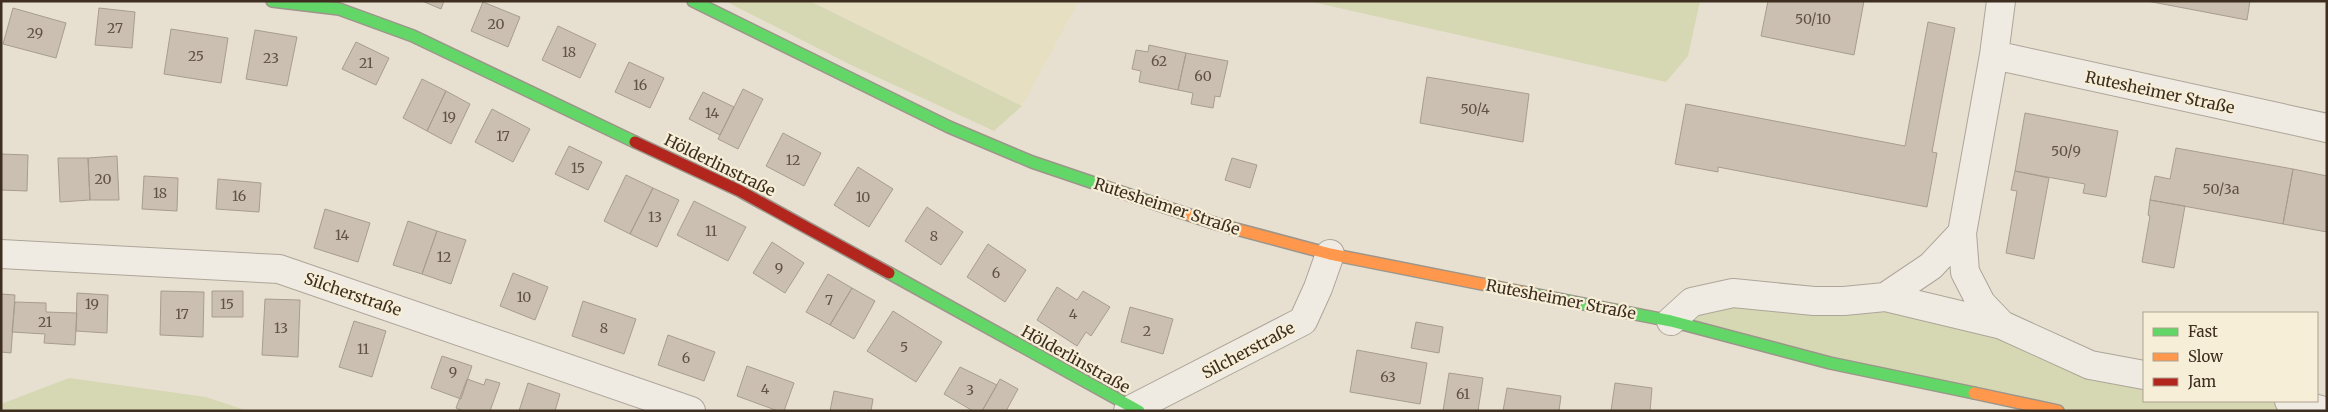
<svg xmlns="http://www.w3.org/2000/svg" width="2328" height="412" font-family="Merriweather,serif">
<rect width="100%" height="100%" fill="#e7e0d1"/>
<path fill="#e6dfc2" d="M811 1H1079L1022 106Z"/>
<path fill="#d6d7b3" d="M725 1H810L1022 106 994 131 853 66Z
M1308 1H1700L1688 56 1666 82Z
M1885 297 2144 375V401H2289L2324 411H2058L1671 321 1692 302Z
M69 378 206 397 248 411H1V404Z"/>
<path fill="#cbbfb2" stroke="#a89c90" d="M422 1H444L441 9Z
M1768 1H1864L1854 55 1761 36Z
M2147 1H2250L2247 20Z
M483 2 520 17 508 47 471 31Z
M13 8 66 23 56 58 3 44Z
M99 8 135 12 132 48 95 45Z
M1928 22 1955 28 1932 152 1937 153 1927 207 1718 167V172L1675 164 1686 104 1905 146Z
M558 26 596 44 580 78 542 60Z
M171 29 228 38 221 83 164 74Z
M255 30 297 37 287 86 246 79Z
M356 42 389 58 376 85 342 69Z
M1149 45 1186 53 1178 90 1139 82 1141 71 1132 69 1136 50 1148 52Z
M1186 53 1228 61 1220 97 1215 96 1213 108 1191 104 1193 93 1178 90Z
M629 62 664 78 650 108 615 92Z
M1427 77 1529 94 1523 142 1420 123Z
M422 79 446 91 427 131 403 118Z
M743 89 763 99 738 149 718 139Z
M446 91 470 104 451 144 427 131Z
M703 92 734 107 720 135 689 119Z
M492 109 530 129 513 162 475 142Z
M2025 113 2118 131 2106 197 2083 193 2085 184 2015 171Z
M783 133 821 153 804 186 766 166Z
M569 146 602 162 588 190 555 174Z
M2176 148 2293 169 2283 224 2150 200 2155 176 2170 179Z
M1 154 28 155 27 191 1 190Z
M117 156 119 200H90L88 158Z
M58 158H88L90 200 60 202Z
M1232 158 1257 165 1250 188 1225 180Z
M858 167 893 189 869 227 834 205Z
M2293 169 2327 176V232L2283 224Z
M2015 171 2049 178 2034 259 2006 253 2017 191 2011 190Z
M626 175 653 188 630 234 604 221Z
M144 176 178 178 177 211 142 209Z
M218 179 261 183 259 212 216 209Z
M653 188 679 200 657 247 630 234Z
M2150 200 2185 206 2174 268 2142 262 2150 216 2148 215Z
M694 201 746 227 728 261 677 235Z
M927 207 963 232 941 265 905 241Z
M325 209 370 223 358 262 314 248Z
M408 221 437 231 422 274 393 265Z
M437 231 466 240 451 284 422 274Z
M772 242 804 263 785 293 753 273Z
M988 244 1026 270 1005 302 967 277Z
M513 273 548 287 535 320 500 306Z
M828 274 852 288 830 325 806 312Z
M1057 287 1077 300 1083 291 1110 307 1091 336 1086 332 1077 346 1037 320Z
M852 288 875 301 854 339 830 325Z
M161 291 204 292 203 337 160 335Z
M212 291H243V317H212Z
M77 293 108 295 107 333 76 331Z
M1 294 15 295 11 353 1 352Z
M265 299 300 300 298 357 262 355Z
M583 301 636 319 624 354 572 336Z
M15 302 46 303V312L77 313 75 345 44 343 45 334 12 332Z
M1130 307 1173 319 1163 354 1121 342Z
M893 311 942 342 916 382 867 351Z
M354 321 386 331 372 377 339 367Z
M1416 322 1443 327 1439 353 1411 348Z
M668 335 715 352 704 381 658 365Z
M1357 350 1427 363 1420 404 1350 392Z
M442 356 472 366 461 399 431 388Z
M747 366 794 383 784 411H778L737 396Z
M960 367 997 385 982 411H973L944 394Z
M1449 373 1483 378 1478 411H1443Z
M467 379 484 385 486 379 500 383 490 411H464L456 408Z
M1000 379 1018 389 1006 411H982Z
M528 383 560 394 555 411H519Z
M1615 383 1652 388 1650 411H1611Z
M1507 388 1561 396 1559 411H1503Z
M834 391 873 399 871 411H830Z"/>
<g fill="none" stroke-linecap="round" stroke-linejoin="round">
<defs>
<path id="street" d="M2001 1 1994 55 1962 233 1965 272 1981 303 2002 325
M1994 55 2327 128
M1 254 279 269 691 411
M1885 297 1931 266 1962 233
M1671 321 1692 302 1733 293 1814 301H1844L1885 297 2002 325 2090 365 2144 375
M2289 401 2324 411
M1128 411 1303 321 1318 288 1330 254"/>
<path id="fast" d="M272 1 339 9 413 36 635 142
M693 1 949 127 1032 162 1165 207
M889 273 1139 411
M1522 292 1671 321 1830 363 1974 393"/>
<path id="slow" d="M1165 207 1217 224 1330 254 1522 292
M1974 393 2058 411"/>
<path id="jam" d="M635 142 740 191 889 273"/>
</defs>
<use href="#street" stroke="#ada599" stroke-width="30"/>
<use href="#fast" stroke="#9c958a" stroke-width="14"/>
<use href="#slow" stroke="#9c958a" stroke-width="14"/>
<use href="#jam" stroke="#9c958a" stroke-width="14"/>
<use href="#street" stroke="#efebe3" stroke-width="28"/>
<use href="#fast" stroke="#63d668" stroke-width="11"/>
<use href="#slow" stroke="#ff974d" stroke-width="11"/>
<use href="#jam" stroke="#b3261e" stroke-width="11"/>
</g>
<g text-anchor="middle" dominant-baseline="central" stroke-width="4.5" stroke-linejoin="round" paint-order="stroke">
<g font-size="14" fill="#605244">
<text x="1813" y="19">50/10</text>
<text x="496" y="24">20</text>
<text x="115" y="28">27</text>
<text x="35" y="33">29</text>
<text x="569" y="52">18</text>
<text x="196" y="56">25</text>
<text x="271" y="58">23</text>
<text x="1159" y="61">62</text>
<text x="366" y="63">21</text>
<text x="1203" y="76">60</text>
<text x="640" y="85">16</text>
<text x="1475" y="109">50/4</text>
<text x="712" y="113">14</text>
<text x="449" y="117">19</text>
<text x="503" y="136">17</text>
<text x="2066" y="151">50/9</text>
<text x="793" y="160">12</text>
<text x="578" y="168">15</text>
<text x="103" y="179">20</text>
<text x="2221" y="189">50/3a</text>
<text x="160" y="193">18</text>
<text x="239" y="196">16</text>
<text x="863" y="197">10</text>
<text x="655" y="217">13</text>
<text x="711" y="231">11</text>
<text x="342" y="235">14</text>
<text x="934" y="236">8</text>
<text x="444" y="257">12</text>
<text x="779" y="268">9</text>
<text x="996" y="273">6</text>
<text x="524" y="297">10</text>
<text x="829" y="300">7</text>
<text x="92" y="304">19</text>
<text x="227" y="304">15</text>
<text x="182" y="314">17</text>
<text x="1073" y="314">4</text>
<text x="45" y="322">21</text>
<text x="281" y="328">13</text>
<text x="604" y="328">8</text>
<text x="1147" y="331">2</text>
<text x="904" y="347">5</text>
<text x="363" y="349">11</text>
<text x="686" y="358">6</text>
<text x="453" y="372">9</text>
<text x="1388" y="377">63</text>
<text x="765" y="389">4</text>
<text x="970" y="390">3</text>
<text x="1463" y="394">61</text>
</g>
<g font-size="16" fill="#3d2e20" stroke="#f7eed8">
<text transform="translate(2160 92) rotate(12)">Rutesheimer Straße</text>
<text transform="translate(720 165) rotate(26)">Hölderlinstraße</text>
<text transform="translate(1167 206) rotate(18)">Rutesheimer Straße</text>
<text transform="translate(353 294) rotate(19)">Silcherstraße</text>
<text transform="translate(1561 299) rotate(11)">Rutesheimer Straße</text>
<text transform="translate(1248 350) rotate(-28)">Silcherstraße</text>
<text transform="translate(1076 359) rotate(29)">Hölderlinstraße</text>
</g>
</g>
<rect width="2328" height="412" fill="none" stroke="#3d2e20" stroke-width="5"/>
<rect x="2143" y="312" width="175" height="90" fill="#f7eed8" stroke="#ada18e"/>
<rect x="2153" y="328" width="25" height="8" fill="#63d668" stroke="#ada18e"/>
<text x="2188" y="337" font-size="15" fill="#3d2e20">Fast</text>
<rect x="2153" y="353" width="25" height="8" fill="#ff974d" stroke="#ada18e"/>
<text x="2188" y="362" font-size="15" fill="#3d2e20">Slow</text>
<rect x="2153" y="378" width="25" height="8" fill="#b3261e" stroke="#ada18e"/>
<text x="2188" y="387" font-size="15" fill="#3d2e20">Jam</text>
</svg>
